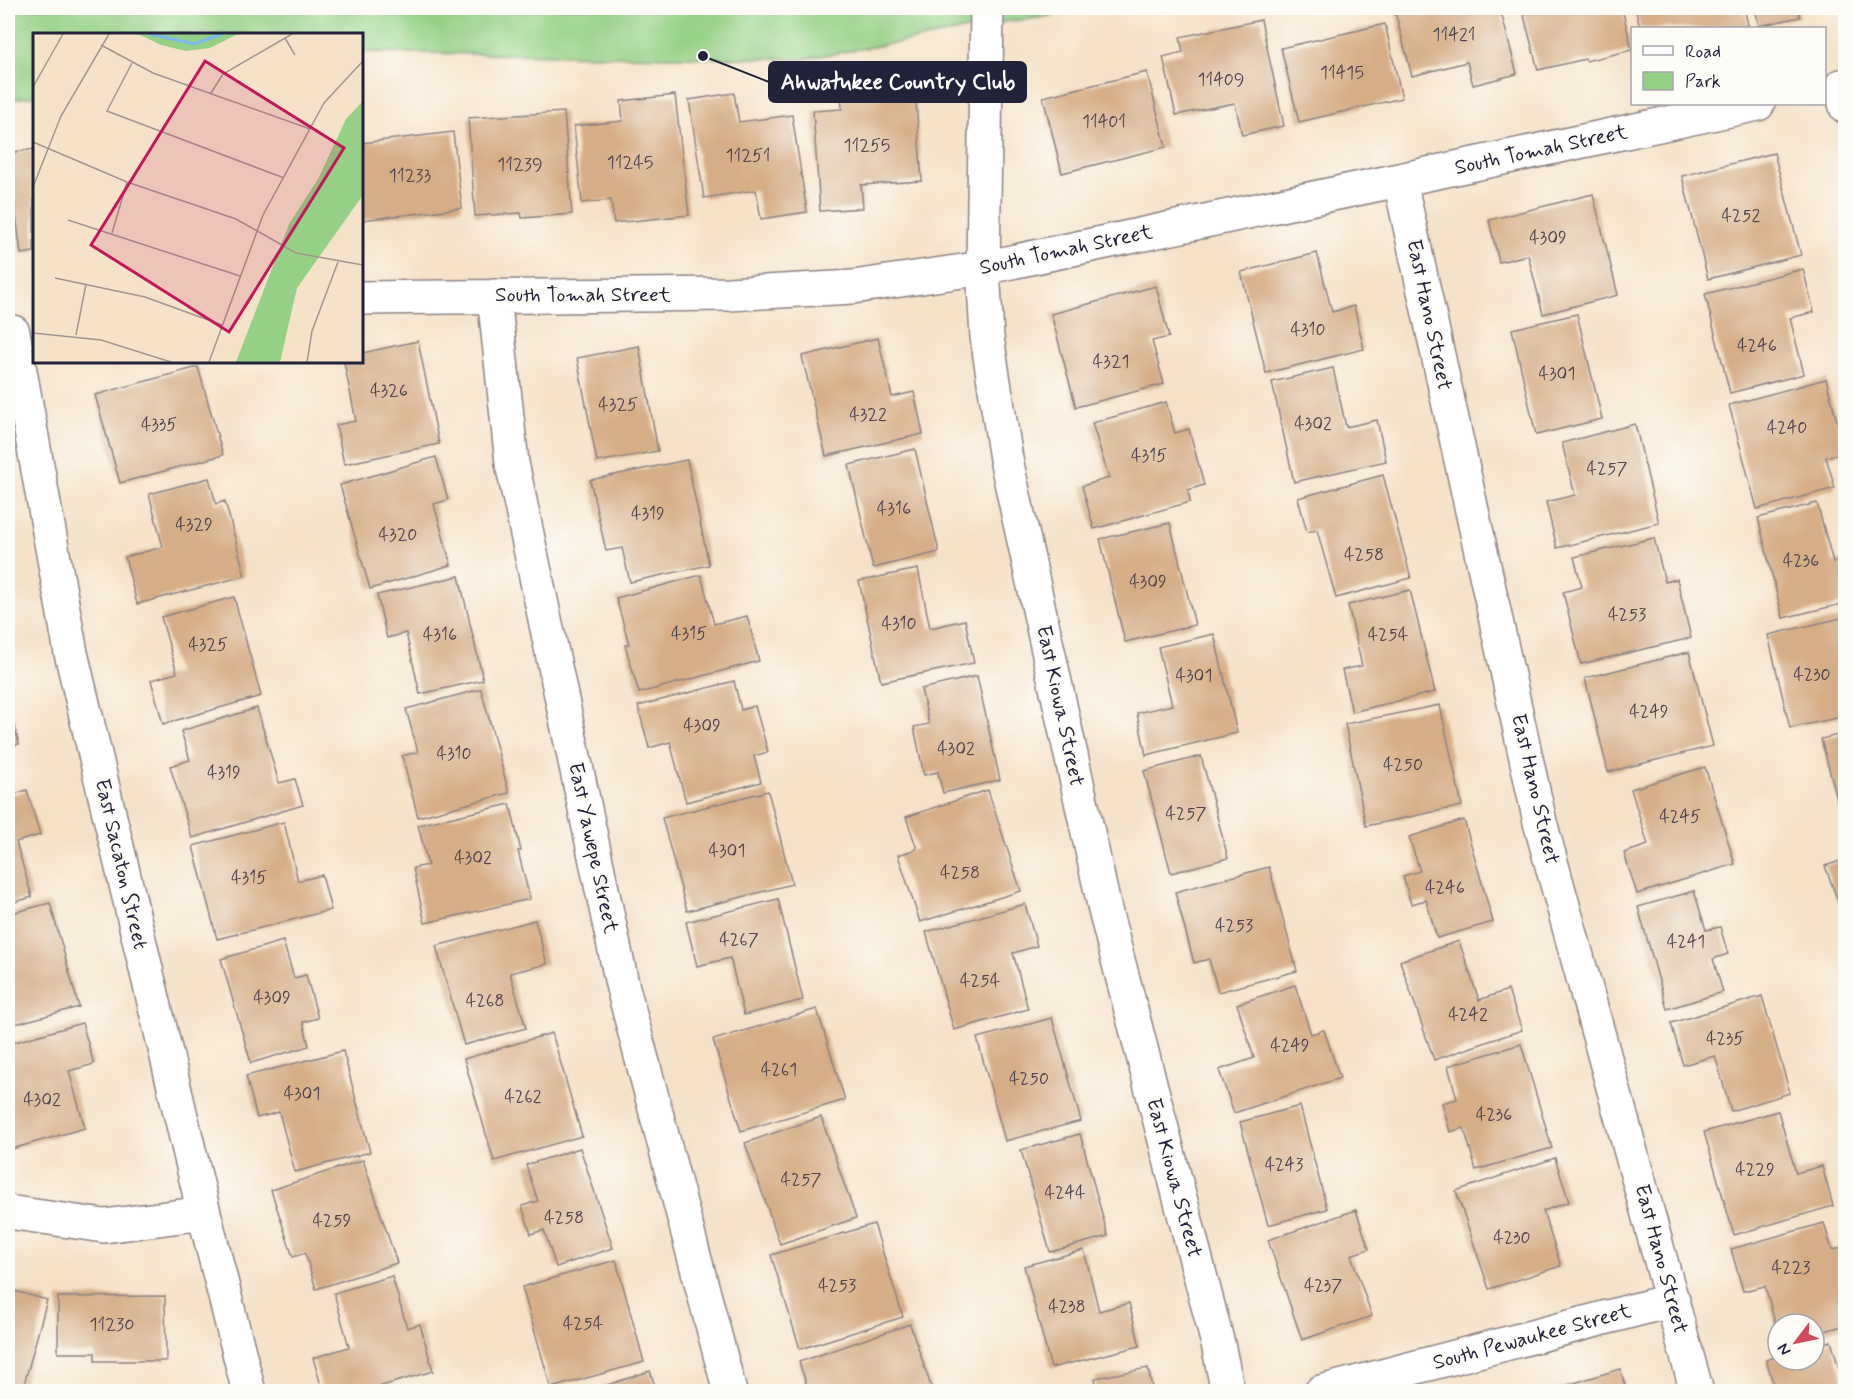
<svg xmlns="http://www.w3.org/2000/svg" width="1853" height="1399" font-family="Mynerve,sans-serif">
<rect width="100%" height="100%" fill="#fdfcf7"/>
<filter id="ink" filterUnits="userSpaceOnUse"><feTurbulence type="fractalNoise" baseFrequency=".0167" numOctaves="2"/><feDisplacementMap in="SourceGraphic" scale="12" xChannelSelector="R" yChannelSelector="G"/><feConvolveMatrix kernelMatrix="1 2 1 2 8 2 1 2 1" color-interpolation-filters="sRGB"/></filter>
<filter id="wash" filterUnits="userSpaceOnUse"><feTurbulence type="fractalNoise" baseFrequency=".008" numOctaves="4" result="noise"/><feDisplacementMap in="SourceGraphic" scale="24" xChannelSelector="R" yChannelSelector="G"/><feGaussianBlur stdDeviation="1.35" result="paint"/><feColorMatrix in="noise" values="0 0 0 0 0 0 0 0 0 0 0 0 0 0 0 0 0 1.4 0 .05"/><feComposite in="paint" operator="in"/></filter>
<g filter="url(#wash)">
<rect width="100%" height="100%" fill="#f5e2c8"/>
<path fill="#94d085" stroke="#5b7960" stroke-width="1.5" d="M8 8H1090L1038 18 986 24 942 35 802 59 362 52V34H34V96L8 100Z"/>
<g id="blocks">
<path fill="#d5ae87" d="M1394 8H1500L1517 74 1473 85 1467 62 1412 76Z
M1522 8H1622L1632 50 1586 61 1585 59 1538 70Z
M1635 8H1744L1748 25 1736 28H1671V26L1662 28H1640Z
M1755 8H1798L1800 17 1759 26Z
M1261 20 1284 126 1242 135 1235 103 1176 115 1163 57 1183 52 1180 37Z
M1385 24 1402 98 1299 122 1281 48Z
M1147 72 1166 147 1062 173 1043 97Z
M915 89 922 181 861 185 863 208 820 211 813 111 842 109 841 94Z
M734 93 739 122 792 115 807 212 761 219 756 190 704 198 689 100Z
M675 95 689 215 614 223 611 200 582 203 574 126 623 121 621 101Z
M564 112 572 214 522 218 521 213 475 216 468 118Z
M453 132 462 208 362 220V143Z
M34 149V252L21 254 8 153Z
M1774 153 1801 255 1708 279 1682 176Z
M1593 194 1618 295 1543 314 1528 255 1499 262 1489 220Z
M1317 253 1332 312 1354 306 1364 349 1266 373 1241 272Z
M1803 269 1814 312 1790 318 1804 374 1730 393 1705 294Z
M1156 286 1169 337 1152 341 1164 384 1076 407 1051 314Z
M1577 314 1602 419 1536 435 1512 329Z
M878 338 892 397 914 392 923 434 826 456 802 356Z
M418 341 439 444 344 464 336 425 356 421 344 362H362V353Z
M639 346 658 451 597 462 577 358Z
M198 367 223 455 120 483 95 395Z
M1333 368 1346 427 1377 420 1386 461 1294 482 1272 382Z
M1826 379 1845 452 1826 457 1835 488 1757 509 1729 405Z
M1166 402 1175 433 1189 429 1204 485 1188 490 1190 502 1094 529 1082 486 1109 478 1092 423Z
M1635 424 1659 523 1557 548 1546 502 1575 495 1562 443Z
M915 449 939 552 873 568 849 465Z
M436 457 448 500 434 504 451 565 370 589 340 485Z
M687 460 709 565 630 582 622 548 606 551 590 480Z
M1383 475 1411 578 1336 598 1317 530 1307 532 1298 498Z
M209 478 216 504 225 501 245 576 137 604 125 557 163 547 149 494Z
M1817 503 1833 562 1846 559V603L1783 618 1758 518Z
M1170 523 1195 625 1125 642 1100 539Z
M1654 538 1665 582 1677 579 1691 638 1581 664 1563 592 1582 587 1574 557Z
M918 569 930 628 965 620 974 663 881 682 859 581Z
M701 575 714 624 747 616 759 661 639 693 625 645 629 644 616 598Z
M459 576 483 680 420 694 406 633 387 638 377 595Z
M1410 590 1435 692 1352 712 1342 670 1362 666 1348 605Z
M234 597 261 696 163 724 151 680 177 673 161 617Z
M1846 617V716L1790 728 1768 635Z
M1214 634 1237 733 1146 755 1137 713 1172 705 1158 647Z
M1689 652 1713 746 1608 772 1585 678Z
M977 676 1000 780 943 793 938 772 924 775 914 727 929 724 921 689Z
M734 681 741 710 755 706 768 752 754 756 761 782 686 802 670 742 649 748 638 706Z
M481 689 509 793 418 817 402 756 418 752 406 709Z
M8 702 19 744 8 747Z
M1440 705 1462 806 1366 826 1345 724Z
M257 708 279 783 295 779 303 805 192 838 170 766 190 760 181 731Z
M1846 733V828H1845L1821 739Z
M1201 756 1228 858 1171 873 1144 771Z
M1705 767 1735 864 1637 894 1624 853 1648 845 1631 789Z
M27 790 40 835 16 842 32 897 8 904V796Z
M988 790 1021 891 920 922 898 855 917 849 906 817Z
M768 791 792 884 687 911 662 818Z
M510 804 521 851H518L530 899 425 923 413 868 428 865 418 825Z
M1464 820 1493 922 1437 938 1426 900 1411 904 1403 876 1420 871 1409 837Z
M284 822 298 881 322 875 331 910 217 939 193 846Z
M1846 859V901L1839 904 1825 866Z
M1269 867 1297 971 1218 992 1209 959 1194 963 1175 892Z
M1694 891 1706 930 1720 927 1728 954 1713 959 1723 992 1667 1009 1638 907Z
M778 899 803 1000 744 1015 730 958 697 966 686 922Z
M50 903 79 1007 8 1026V914Z
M1025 904 1037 946 1013 953 1028 1009 954 1030 926 932Z
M535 920 547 964 510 973 526 1028 464 1045 436 946Z
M283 941 294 978 306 975 318 1018 303 1022 309 1046 251 1063 221 959Z
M1459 941 1479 1000 1508 990 1522 1030 1434 1060 1400 961Z
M1295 985 1311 1034 1324 1030 1340 1078 1234 1113 1219 1070 1254 1058 1237 1004Z
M1762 996 1790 1093 1731 1111 1715 1056 1683 1065 1671 1023Z
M817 1009 845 1100 741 1131 713 1040Z
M1052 1018 1081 1121 1005 1141 977 1038Z
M82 1023 94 1064 69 1071 85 1128 12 1149 8 1133V1044Z
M552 1033 582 1136 494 1161 464 1059Z
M1521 1044 1552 1148 1476 1170 1464 1128 1450 1132 1442 1103 1457 1099 1448 1066Z
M343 1051 370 1152 295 1172 279 1112 257 1118 246 1076Z
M1300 1106 1327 1209 1268 1225 1240 1122Z
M1778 1111 1796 1173 1822 1166 1833 1206 1734 1235 1704 1132Z
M821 1117 856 1218 780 1244 745 1143Z
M1080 1134 1108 1236 1050 1252 1021 1150Z
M580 1148 613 1248 556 1267 544 1230 531 1234 522 1206 538 1201 526 1165Z
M1555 1158 1569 1202 1543 1211 1561 1266 1489 1289 1456 1191Z
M363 1160 397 1263 316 1289 305 1253 293 1257 271 1190Z
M1356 1210 1369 1249 1351 1255 1372 1316 1302 1340 1268 1240Z
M1824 1223 1832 1250 1846 1247V1325L1814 1334V1324H1778L1777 1330 1765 1286 1743 1291 1731 1249Z
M874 1224 903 1317 800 1349 771 1255Z
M1084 1250 1099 1311 1129 1303 1140 1346 1051 1368 1024 1266Z
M616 1260 644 1362 551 1388 522 1287Z
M392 1276 407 1328 420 1324 433 1371 361 1392H323L313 1358 349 1347 334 1293Z
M8 1289 47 1300 22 1392H8Z
M165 1296 166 1361H95V1353H58V1297Z
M910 1324 933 1392H809L799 1362Z
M1831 1341 1846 1392H1776L1766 1360 1778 1356V1360H1814V1346Z
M1148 1368 1153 1392H1097L1095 1378Z
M1620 1369 1627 1392H1548V1391Z
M650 1371 657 1392H589V1391Z"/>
</g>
</g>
<g filter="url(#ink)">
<use href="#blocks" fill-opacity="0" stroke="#8c8282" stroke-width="1.5"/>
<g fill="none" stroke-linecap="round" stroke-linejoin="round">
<defs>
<path id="minor" d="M987 8 983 268 987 337 1006 459 1105 910 1218 1344 1228 1392
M1841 86 1846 107
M1400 181 1540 822 1697 1392
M494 296 512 463 622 984 730 1392
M362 298 728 294 853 287 983 268 1758 104
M13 332 71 653 204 1213 249 1392
M8 1212 104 1226 204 1213
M1321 1392 1673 1300"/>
</defs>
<use href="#minor" stroke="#8c8282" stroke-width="36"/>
<use href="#minor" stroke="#fff" stroke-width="33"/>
</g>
</g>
<g text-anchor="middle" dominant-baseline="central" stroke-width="4.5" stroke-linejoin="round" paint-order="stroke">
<g font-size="18" fill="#4f454e">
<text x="1454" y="35">11421</text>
<text x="1342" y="73">11415</text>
<text x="1221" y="80">11409</text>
<text x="1104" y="122">11401</text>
<text x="867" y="146">11255</text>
<text x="748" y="156">11251</text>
<text x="630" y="163">11245</text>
<text x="520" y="165">11239</text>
<text x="410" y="176">11233</text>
<text x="1741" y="216">4252</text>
<text x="1548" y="238">4309</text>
<text x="1308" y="330">4310</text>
<text x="1757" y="346">4246</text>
<text x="1111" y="362">4321</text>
<text x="1557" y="374">4301</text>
<text x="389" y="391">4326</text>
<text x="618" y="405">4325</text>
<text x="868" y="415">4322</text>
<text x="1313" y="424">4302</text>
<text x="159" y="425">4335</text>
<text x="1787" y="428">4240</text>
<text x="1149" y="456">4315</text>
<text x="1607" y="469">4257</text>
<text x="894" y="509">4316</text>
<text x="648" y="514">4319</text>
<text x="194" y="525">4329</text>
<text x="398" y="535">4320</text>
<text x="1364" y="555">4258</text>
<text x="1801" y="561">4236</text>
<text x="1148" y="582">4309</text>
<text x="1627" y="615">4253</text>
<text x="899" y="624">4310</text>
<text x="689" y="634">4315</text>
<text x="440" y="635">4316</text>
<text x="1388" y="635">4254</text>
<text x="208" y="645">4325</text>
<text x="1812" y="675">4230</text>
<text x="1194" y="676">4301</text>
<text x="1649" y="712">4249</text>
<text x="702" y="726">4309</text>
<text x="956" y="749">4302</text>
<text x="454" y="754">4310</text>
<text x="1403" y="765">4250</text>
<text x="224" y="773">4319</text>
<text x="1186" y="814">4257</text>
<text x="1680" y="817">4245</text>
<text x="727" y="851">4301</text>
<text x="473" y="858">4302</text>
<text x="960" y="873">4258</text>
<text x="249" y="878">4315</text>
<text x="1445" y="888">4246</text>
<text x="1234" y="926">4253</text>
<text x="739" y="940">4267</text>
<text x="1686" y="942">4241</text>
<text x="980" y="981">4254</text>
<text x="272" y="998">4309</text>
<text x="485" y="1001">4268</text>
<text x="1468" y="1015">4242</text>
<text x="1725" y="1039">4235</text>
<text x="1290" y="1046">4249</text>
<text x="779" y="1070">4261</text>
<text x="1029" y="1079">4250</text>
<text x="302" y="1094">4301</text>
<text x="523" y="1097">4262</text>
<text x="42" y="1100">4302</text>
<text x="1494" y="1115">4236</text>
<text x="1284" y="1165">4243</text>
<text x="1755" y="1170">4229</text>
<text x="801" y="1180">4257</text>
<text x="1065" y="1193">4244</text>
<text x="564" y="1218">4258</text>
<text x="332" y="1221">4259</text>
<text x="1512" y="1238">4230</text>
<text x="1791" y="1268">4223</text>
<text x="837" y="1286">4253</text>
<text x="1323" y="1286">4237</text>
<text x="1067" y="1307">4238</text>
<text x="583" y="1324">4254</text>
<text x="112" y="1325">11230</text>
</g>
<g font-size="21" fill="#22223b" stroke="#fdfcf7">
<text transform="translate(1541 150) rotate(-12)">South Tomah Street</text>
<text transform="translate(1066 250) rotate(-12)">South Tomah Street</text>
<text x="583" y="295">South Tomah Street</text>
<text transform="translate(1429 315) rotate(78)">East Hano Street</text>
<text transform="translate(1060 706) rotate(78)">East Kiowa Street</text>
<text transform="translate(1535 789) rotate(77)">East Hano Street</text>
<text transform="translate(593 848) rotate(78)">East Yawepe Street</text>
<text transform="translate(121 864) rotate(77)">East Sacaton Street</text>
<text transform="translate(1174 1178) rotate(75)">East Kiowa Street</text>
<text transform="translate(1661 1259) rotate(75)">East Hano Street</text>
<text transform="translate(1532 1337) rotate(-15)">South Pewaukee Street</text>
</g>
</g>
<g transform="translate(33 33)">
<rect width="330" height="330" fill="#f5e2c8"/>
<path d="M105 1H205L177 15 153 18 128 12ZM330 68V162L264 255 247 329H203L256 191 285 146 313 86Z" fill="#94d085"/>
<path fill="none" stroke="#7cb8ee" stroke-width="3" d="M117 1 161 11 189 1"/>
<path fill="none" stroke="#a19590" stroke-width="1.5" d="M252 5 262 22M68 12 120 40 277 96M99 30 74 78 251 145M0 54 30 1M178 60 190 41 259 1M0 109 94 149 203 186 263 220 330 232M0 154 28 83 76 1M35 187 207 243M79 200 94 149M22 245 112 264 189 292M0 300 68 307 138 329M43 302 53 251M176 329 230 182 291 70 330 28M274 329 279 298 305 229"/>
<path fill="#c2185b" fill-opacity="0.15" stroke="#c2185b" stroke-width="3" d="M172 28 311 115 196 299 58 212Z"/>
<rect width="330" height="330" fill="none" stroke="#22223b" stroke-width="3"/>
</g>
<path fill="none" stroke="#22223b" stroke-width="2" d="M703 56L769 82"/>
<circle fill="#22223b" stroke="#fdfcf7" stroke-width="2" cx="703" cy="56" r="6"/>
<rect fill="#22223b" stroke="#22223b" stroke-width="2" x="769" y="62" width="257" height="40" rx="6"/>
<g font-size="22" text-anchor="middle" font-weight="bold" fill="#fff">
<text x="898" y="89">Ahwatukee Country Club</text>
</g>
<rect width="1853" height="1399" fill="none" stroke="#fdfcf7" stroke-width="30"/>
<rect x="1631" y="27" width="195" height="78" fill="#fdfcf7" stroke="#a5a5ac" stroke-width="1.5"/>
<rect x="1643" y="46" width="30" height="9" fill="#ffffff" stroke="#a5a5ac" stroke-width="1.5"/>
<text x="1685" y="57" font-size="18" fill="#22223b">Road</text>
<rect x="1643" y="72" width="30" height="18" fill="#94d085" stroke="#a5a5ac" stroke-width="1.5"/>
<text x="1685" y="87" font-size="18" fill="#22223b">Park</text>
<g transform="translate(1796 1342) rotate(238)"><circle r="28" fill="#fdfcf7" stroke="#a5a5ac" stroke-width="1.5"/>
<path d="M0-4.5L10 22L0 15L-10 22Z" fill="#d1495b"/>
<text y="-9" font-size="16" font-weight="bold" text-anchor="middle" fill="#22223b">N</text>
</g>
</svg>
